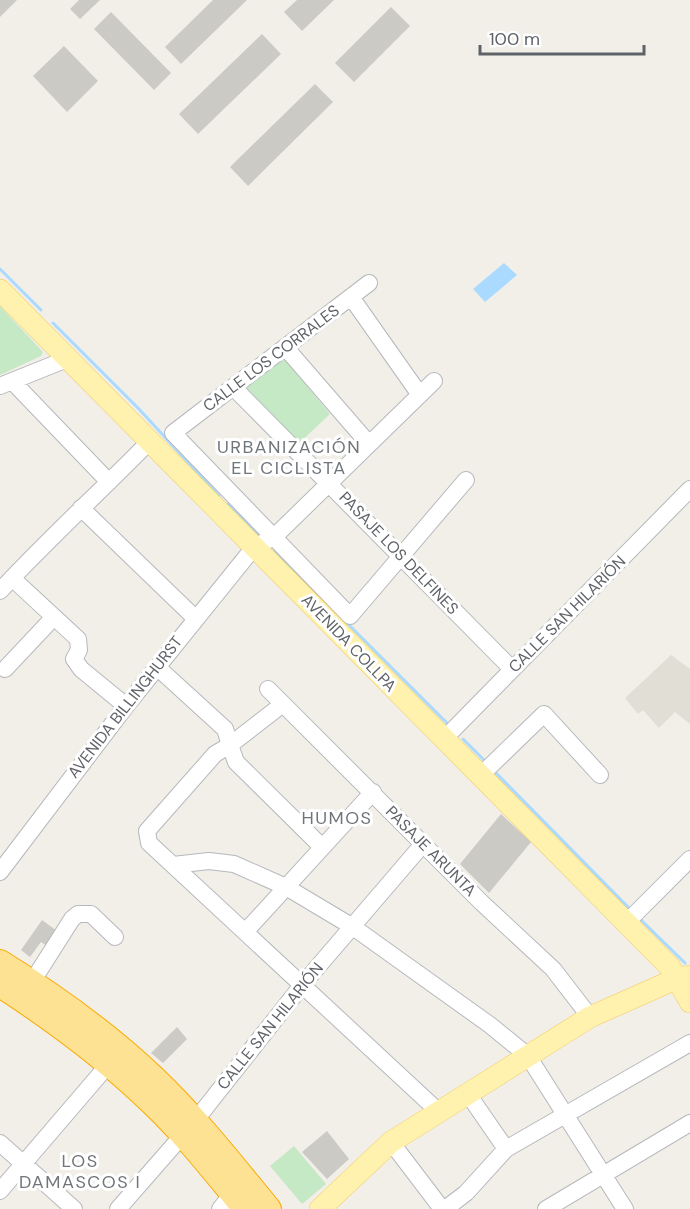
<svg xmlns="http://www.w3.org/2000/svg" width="690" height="1209" font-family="'DM Sans',sans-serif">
<rect width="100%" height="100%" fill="#f1efe8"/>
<path fill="#e1ded6" d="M671 655 690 669V724L675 712 659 728 643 710 638 714 625 698Z"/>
<path fill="#c5e8c5" d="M0 306 43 352 41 356 0 375Z
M280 354 330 414 294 448 235 387Z
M294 1146 326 1184 302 1204 270 1166Z"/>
<path fill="#aadaff" d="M504 263 517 275 485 302 473 289Z"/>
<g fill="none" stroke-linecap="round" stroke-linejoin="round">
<path stroke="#aadaff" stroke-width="3" d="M0 269 41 310
M53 323 139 409 219 496
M228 504 261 537
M275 551 310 586
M344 620 450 726
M463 739 487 763
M493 770 630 909
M641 920 685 963"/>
</g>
<path fill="#cccac5" d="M0 0H17L0 17Z
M79 0H100L80 19 70 9Z
M213 0H247L181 64 165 47Z
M297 0H334L302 31 284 12Z
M391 7 410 26 354 82 335 63Z
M111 12 171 73 154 90 94 29Z
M262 34 281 54 198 134 179 114Z
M64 46 98 81 67 112 33 76Z
M315 84 333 102 248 186 230 167Z
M501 814 531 842 489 893 460 864Z
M42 920 57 931 47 946 41 942 30 957 21 950Z
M177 1027 187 1039 163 1063 151 1053Z
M327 1131 349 1159 327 1179 302 1152Z"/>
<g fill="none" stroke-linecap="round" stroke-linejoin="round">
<defs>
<path id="minor" d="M369 283 173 433 350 616 466 480
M351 297 420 395
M285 347 369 444
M12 381 109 482
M0 386 67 359
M233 387 512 669
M81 508 195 618
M12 578 78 639 79 650 74 659 81 669 126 706
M0 591C48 539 100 492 149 442
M157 667 225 729 230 745 215 754 147 831 149 843 439 1112
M5 669 54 617
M268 689 482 903 553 969 590 1017
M283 704 230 745 236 762 322 847
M444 739 690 489
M480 776 544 714 600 775
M173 865 209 861 234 864 286 887 353 927 490 1025 528 1056 625 1209
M0 872 126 706 255 546 273 538 434 381
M625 924 690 859
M246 931 373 792
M32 982 72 919 78 914H91L115 937
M468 1094 506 1149
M391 1142 442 1209
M0 1143 74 1209
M0 1191 108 1065
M118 1209 195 1121 303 984 423 844
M220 1209 232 1194
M445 1209 466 1193 506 1149 690 1043
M546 1209 690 1123"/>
<path id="major" d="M0 290 670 967 690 1002
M320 1209 391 1142 590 1017 678 978 689 976"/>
<path id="highway" d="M0 962C55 996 107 1033 154 1078 196 1118 232 1164 269 1209
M0 985C54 1020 108 1060 155 1106 188 1138 216 1174 245 1209"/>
</defs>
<use href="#minor" stroke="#b5b8bc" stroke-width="18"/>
<use href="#major" stroke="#f2c960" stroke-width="22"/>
<use href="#highway" stroke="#f9ab00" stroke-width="26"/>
<use href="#minor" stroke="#fff" stroke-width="16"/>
<use href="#major" stroke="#fff2af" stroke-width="21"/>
<use href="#highway" stroke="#fde293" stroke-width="24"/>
</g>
<g text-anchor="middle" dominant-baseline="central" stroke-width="6" stroke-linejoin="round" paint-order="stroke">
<g font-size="16" fill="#5f6368" stroke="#fff">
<text transform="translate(271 358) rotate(-37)">CALLE LOS CORRALES</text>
<text transform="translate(399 553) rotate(46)">PASAJE LOS DELFINES</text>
<text transform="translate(567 614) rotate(-45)">CALLE SAN HILARIÓN</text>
<text transform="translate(349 643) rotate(46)">AVENIDA COLLPA</text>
<text transform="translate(125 707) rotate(-52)">AVENIDA BILLINGHURST</text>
<text transform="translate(431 851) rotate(45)">PASAJE ARUNTA</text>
<text transform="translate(270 1026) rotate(-51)">CALLE SAN HILARIÓN</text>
</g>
<g font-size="18" letter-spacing="1.5" fill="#70757a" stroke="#fff">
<text x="289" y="447">URBANIZACIÓN<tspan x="289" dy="21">EL CICLISTA</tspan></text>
<text x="337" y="818">HUMOS</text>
<text x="80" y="1161">LOS<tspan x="80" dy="21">DAMASCOS I</tspan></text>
</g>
</g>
<path d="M480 45v9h164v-9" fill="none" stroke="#5f6368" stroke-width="3"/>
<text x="489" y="45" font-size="18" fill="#5f6368" stroke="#ffffff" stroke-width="4.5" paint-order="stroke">100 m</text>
</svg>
